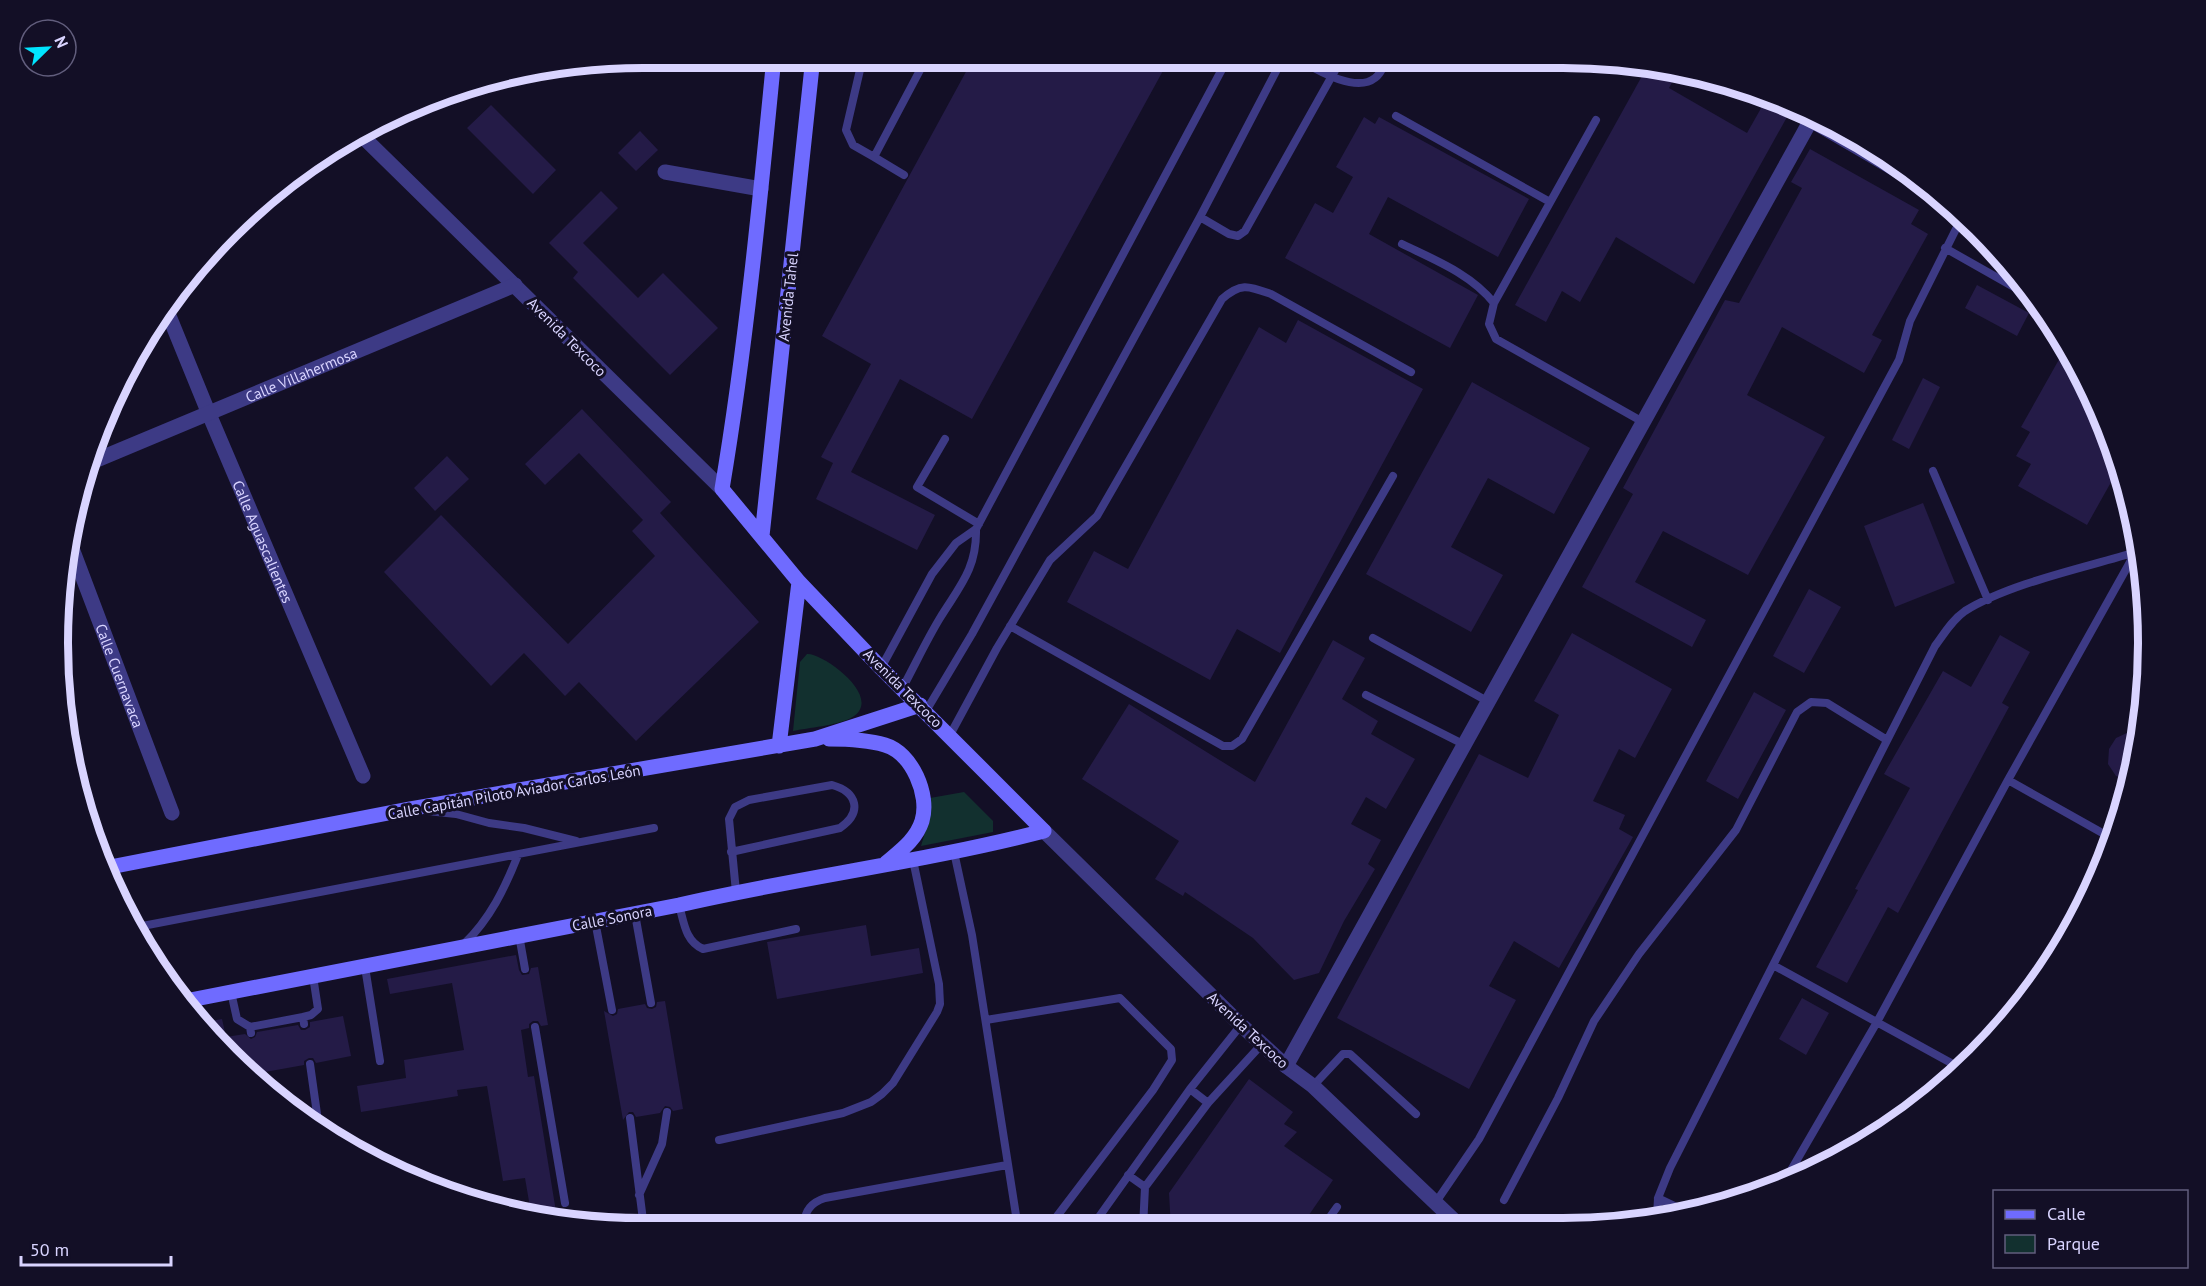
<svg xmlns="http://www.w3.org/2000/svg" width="2206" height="1286" font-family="'PT Sans',sans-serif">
<rect width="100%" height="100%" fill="#130f26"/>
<path fill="#12302f" d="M807 654C822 652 889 700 849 719 837 725 808 728 793 731L800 662Z
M964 792 993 821V832L921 846 927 826 930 798Z"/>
<path fill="#241b47" d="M974 57 1170 58 972 419 900 379 851 472 935 515 917 550 816 499 833 463 821 457 871 364 822 336Z
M1647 67 1677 73 1669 88 1747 133 1768 96 1792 108 1694 284 1616 237 1580 302 1562 291 1546 322 1515 305Z
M491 105 556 170 533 194 467 128Z
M1364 117 1375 124 1379 117 1529 199 1498 257 1388 197 1369 234 1478 295 1450 348 1285 258 1315 203 1333 213 1353 177 1336 167Z
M640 131 658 150 636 171 618 153Z
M1810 149 1919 210 1911 224 1928 234 1872 335 1882 340 1864 373 1782 327 1747 395 1825 437 1748 575 1663 531 1635 582 1706 620 1692 647 1582 587 1633 494 1623 488 1725 300 1739 303 1802 188 1791 182Z
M601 191 618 208 583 243 638 298 663 273 718 328 670 375 573 278 578 272 549 243Z
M1977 285 2029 313 2017 336 1965 308Z
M1298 320 1423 389 1280 653 1237 629 1210 680 1067 602 1094 551 1128 569 1259 327 1286 343Z
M2066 347 2104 418 2119 468 2087 525 2018 486 2031 464 2016 456 2030 432 2021 427Z
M1923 378 1940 387 1909 449 1892 440Z
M1472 382 1590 448 1554 514 1488 478 1451 547 1503 575 1471 632 1366 574Z
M582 409 671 502 660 513 759 622 636 741 579 682 565 696 524 653 491 686 384 572 441 515 568 644 655 556 632 531 643 520 579 453 545 485 525 464Z
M447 456 469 479 435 511 414 488Z
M1923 503 1955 583 1895 607 1864 526Z
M1809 589 1841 607 1804 673 1773 656Z
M1572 633 1672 689 1635 758 1619 749 1593 801 1625 815 1619 829 1633 837 1559 968 1514 941 1489 986 1516 1000 1469 1089 1337 1018 1479 754 1528 778 1559 715 1534 701Z
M2000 635 2030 652 2002 703 2009 707 1898 913 1888 907 1847 983 1816 967 1858 890 1855 889 1910 788 1884 774 1943 671 1971 687Z
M1333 640 1365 658 1342 699 1378 721 1371 734 1415 759 1386 809 1366 797 1351 824 1381 840 1368 864 1375 869 1344 921 1319 973 1294 980 1253 938 1185 892 1183 896 1155 879 1179 841 1082 779 1129 704 1255 782Z
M1754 692 1786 710 1738 799 1706 781Z
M2129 732 2140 734 2138 757 2130 782 2116 776 2108 764 2109 749 2116 738Z
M866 925 871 956 919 948 923 973 777 999 767 942Z
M516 955 519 970 522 975 529 974 531 968 538 967 548 1025 541 1026 538 1021H533L529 1024V1028L521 1030 528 1077 534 1076 557 1218 531 1213 525 1178 503 1181 487 1086 457 1090 458 1096 361 1112 357 1086 406 1078 404 1060 464 1050 452 983 390 994 387 979Z
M1802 998 1829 1013 1806 1055 1779 1039Z
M665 1001 683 1109 673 1111 670 1107 665 1106 660 1113 636 1117 633 1112H629L623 1120 604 1011 613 1016 617 1014 618 1009 645 1004 647 1008 652 1009 656 1007 657 1002Z
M343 1016 351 1056 316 1063 313 1058H309L304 1061V1065L265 1072 262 1068 257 1067 253 1069 252 1074 248 1075 200 1023 222 1019 226 1037 245 1034 251 1039 255 1037 257 1032 298 1025 301 1030H305L310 1027V1022Z
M1249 1079 1293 1112 1284 1124 1297 1132 1284 1146 1333 1180 1300 1228H1171L1169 1193Z"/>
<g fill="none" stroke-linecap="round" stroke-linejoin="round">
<path stroke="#3d3a85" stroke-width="8" d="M863 57 846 130 853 145 874 157 927 57
M1296 58C1314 68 1355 94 1375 78 1381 74 1385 64 1388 58
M1699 81 1704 79
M1396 116 1550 202
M1809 123 1936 197
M874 157 904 175
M1200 217 1229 234 1238 236 1245 231 1342 58
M1402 244C1435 260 1471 274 1494 303L1489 324 1496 339 1643 422
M1945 248 2035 299
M1494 303 1596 120
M945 439 917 487 979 524
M1933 471 1988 600
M1010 626 1223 746H1232L1242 739 1393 476
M1373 638 1489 702
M881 668 932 574 956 543 976 529 1228 58
M902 689C915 665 926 641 940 618 959 587 977 569 976 529
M1366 695 1465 745
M926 711 972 634 1200 217 1283 58
M950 735 997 648 1050 560 1097 516 1222 299C1241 282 1249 286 1271 294L1411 372
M2008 780 2113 839
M427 811 456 814 489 823 524 828 576 841
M731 852 840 828C863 812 857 792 832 785L749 800 735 807 729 819 736 892
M954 852 972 935 1018 1228
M679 905C684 922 685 941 703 949L796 929
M635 914 651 1003
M595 921 612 1010
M132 928 654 828
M519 935 525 969
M464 944C490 919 505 888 518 855
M1773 965 1962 1069
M365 967 380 1061
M231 992 237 1019 250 1027 251 1033
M986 1020 1120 998 1171 1049 1172 1060 1153 1090 1048 1228
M304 1024 303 1017 311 1015 318 1009 313 976
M250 1027 303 1017
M535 1027 565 1203
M310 1064 319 1128 316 1129
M258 1073 261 1087
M1313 1086 1343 1054H1350L1416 1114
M1190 1089 1208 1103
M630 1118 644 1228
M719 1140 843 1113 871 1102 882 1094 893 1083 937 1012 940 1004 939 984 913 860
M1128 1175 1145 1187
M1783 1184 1877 1022 2008 780 2139 546
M639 1195 662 1144 667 1112
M1658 1198 1685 1211
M1504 1200 1558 1098 1594 1021 1639 954 1736 830 1797 712 1811 702 1827 703 1887 740
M1436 1202 1479 1139 1899 360 1910 321 1956 229
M1657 1217 1658 1198 1670 1168 1935 646C1944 634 1952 620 1965 611 2010 583 2084 568 2136 552L2140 554
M805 1228C803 1212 810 1203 825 1198L1007 1165
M1091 1228 1190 1089 1241 1025
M1143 1228 1145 1187 1208 1103 1262 1044
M1322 1228 1337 1207"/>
<g stroke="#3d3a85" stroke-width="15">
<path d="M359 133 722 489"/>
<path d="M665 172 761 189"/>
<path id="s1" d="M165 306 209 414 363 776"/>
<path id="s2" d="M87 464 515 285"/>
<path id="s3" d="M68 538 172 813"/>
<path d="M1044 831 1241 1025 1286 1066 1313 1086 1462 1228"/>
<path d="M1286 1066 1812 118"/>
</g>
<path stroke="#6f6bff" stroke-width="15" d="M762 536 813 57
M829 739C847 739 868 740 885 745 912 753 930 795 922 821 916 840 900 851 886 863
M779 746 799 582
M105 868 409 809 815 739 920 705
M180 1002 679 905C800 877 924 862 1044 831L881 668 799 582 722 489C746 346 760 201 774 57"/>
</g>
<g text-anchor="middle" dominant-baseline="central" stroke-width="6" stroke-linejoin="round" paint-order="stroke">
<g font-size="15" fill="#d9d4ff" stroke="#130f26">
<text transform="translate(788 297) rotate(-84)">Avenida Tahel</text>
<text transform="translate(567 337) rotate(45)">Avenida Texcoco</text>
<text stroke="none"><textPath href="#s2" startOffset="232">Calle Villahermosa</textPath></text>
<text stroke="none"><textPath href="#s1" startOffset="255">Calle Aguascalientes</textPath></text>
<text stroke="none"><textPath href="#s3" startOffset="147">Calle Cuernavaca</textPath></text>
<text transform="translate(903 688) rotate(45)">Avenida Texcoco</text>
<text transform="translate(514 792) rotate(-10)">Calle Capitán Piloto Aviador Carlos León</text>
<text transform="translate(612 918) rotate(-11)">Calle Sonora</text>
<text transform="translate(1248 1030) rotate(43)">Avenida Texcoco</text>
</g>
</g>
<path d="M0 0H2206V1286H0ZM643 68H1563A575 575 0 0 1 2138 643V643A575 575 0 0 1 1563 1218H643A575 575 0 0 1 68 643V643A575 575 0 0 1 643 68Z" fill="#130f26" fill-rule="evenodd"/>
<path fill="none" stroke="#d9d4ff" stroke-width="8" d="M643 68H1563A575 575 0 0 1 2138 643V643A575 575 0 0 1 1563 1218H643A575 575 0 0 1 68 643V643A575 575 0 0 1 643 68Z"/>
<rect x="1993" y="1190" width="195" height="78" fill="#130f26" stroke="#625e7d" stroke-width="1.5"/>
<rect x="2005" y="1210" width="30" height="9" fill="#6f6bff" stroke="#625e7d" stroke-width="1.5"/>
<text x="2047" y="1220" font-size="18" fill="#d9d4ff">Calle</text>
<rect x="2005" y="1235" width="30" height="18" fill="#12302f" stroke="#625e7d" stroke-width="1.5"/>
<text x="2047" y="1250" font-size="18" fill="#d9d4ff">Parque</text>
<g transform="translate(48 48) rotate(66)"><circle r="28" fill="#130f26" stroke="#625e7d" stroke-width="1.5"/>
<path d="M0-4.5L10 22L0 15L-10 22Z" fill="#00e5ff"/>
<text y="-9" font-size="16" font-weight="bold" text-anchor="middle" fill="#d9d4ff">N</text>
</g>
<path d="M21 1256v9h150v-9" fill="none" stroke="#d9d4ff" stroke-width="3"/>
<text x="30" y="1256" font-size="18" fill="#d9d4ff" stroke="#130f26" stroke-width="4.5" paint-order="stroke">50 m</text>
</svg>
